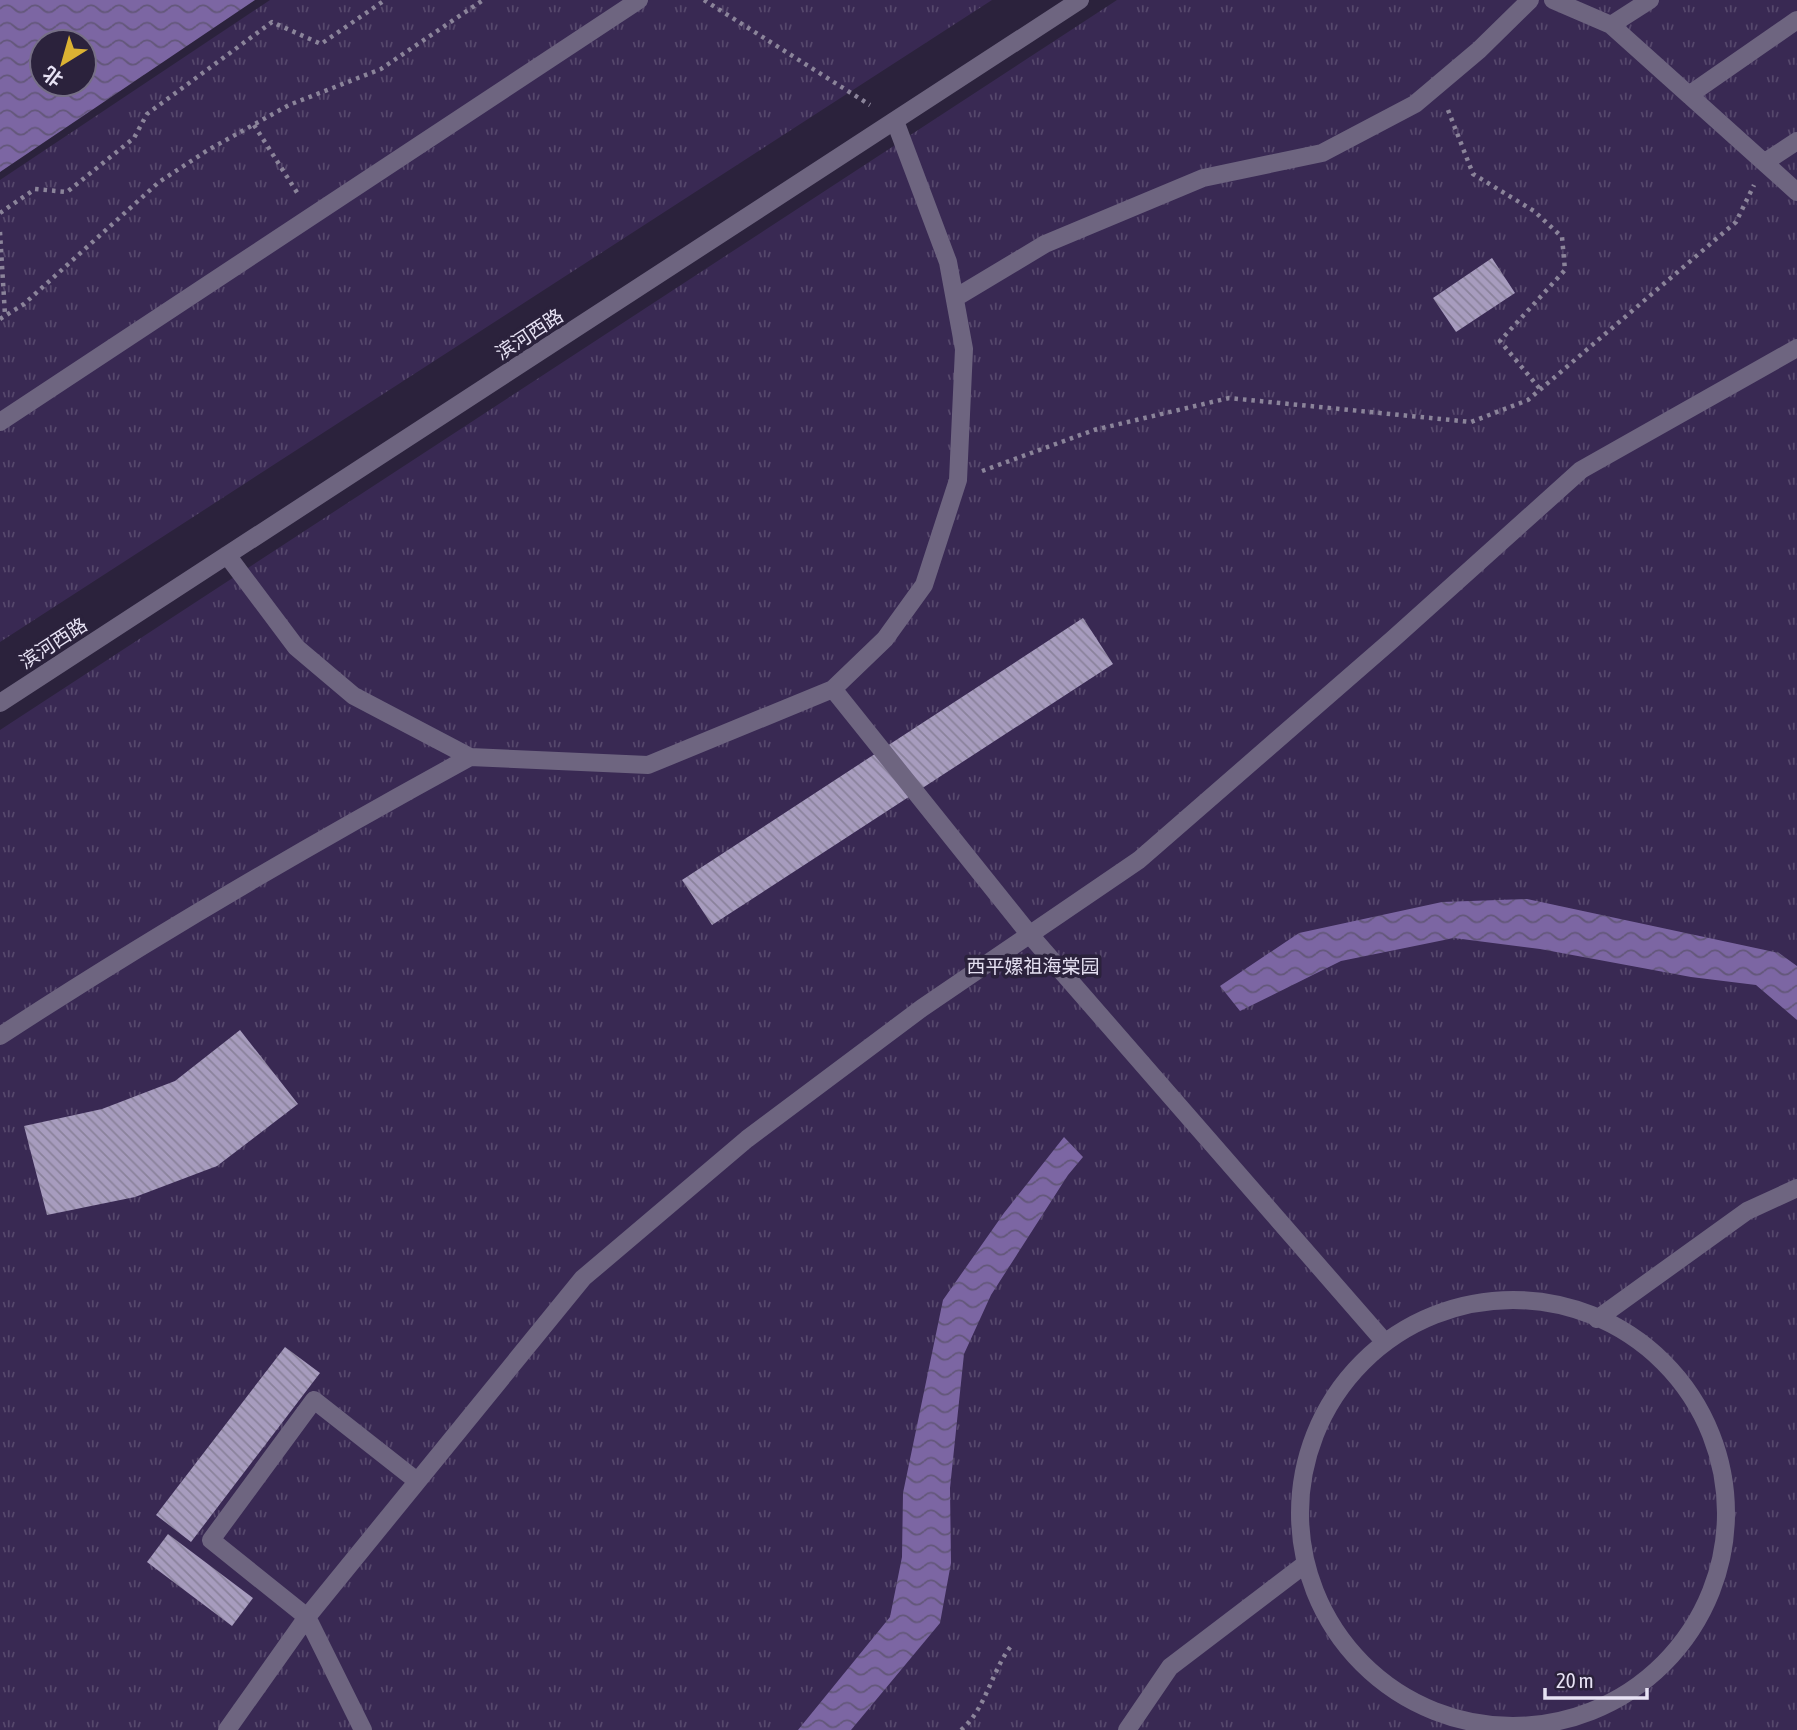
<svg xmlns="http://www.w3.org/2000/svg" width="1797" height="1730" font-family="'Asap Condensed','Noto Sans SC',sans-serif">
<defs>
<pattern id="park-tufts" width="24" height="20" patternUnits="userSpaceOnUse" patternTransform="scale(1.75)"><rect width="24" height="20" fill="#392953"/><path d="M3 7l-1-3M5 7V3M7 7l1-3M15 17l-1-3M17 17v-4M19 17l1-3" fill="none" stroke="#56486c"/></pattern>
<pattern id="water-waves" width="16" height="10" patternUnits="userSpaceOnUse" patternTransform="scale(1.75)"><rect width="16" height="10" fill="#7c66a3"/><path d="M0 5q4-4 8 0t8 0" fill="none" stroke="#63577a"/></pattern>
<pattern id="building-back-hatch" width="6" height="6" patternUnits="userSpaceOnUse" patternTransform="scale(1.75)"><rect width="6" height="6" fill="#a79cbe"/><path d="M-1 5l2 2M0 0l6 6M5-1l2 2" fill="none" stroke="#8a829b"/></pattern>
</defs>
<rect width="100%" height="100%" fill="#2b223c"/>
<path fill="url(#park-tufts)" d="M270 0H992L0 642V180Z
M1117 0H1797V1730H0V730Z"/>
<path fill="url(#water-waves)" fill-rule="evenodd" d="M0 0H255L0 172ZM84 42V84H42V42Z
M1527 899 1779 953 1797 966V1020L1756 985 1691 977 1540 949 1454 938 1341 961 1240 1011 1220 986 1299 933 1442 902Z
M1064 1137 1083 1157 1068 1175 991 1295 964 1354 950 1488 951 1563 940 1623 851 1730H798L890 1617 902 1557 903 1493 943 1300 1004 1213Z"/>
<path fill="url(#building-back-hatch)" d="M1492 258 1515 293 1456 332 1433 298Z
M1083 618 1113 664 712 925 682 880Z
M240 1030 298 1104 217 1166 135 1197 47 1215 24 1126 102 1109 175 1081Z
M285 1347 320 1373 191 1542 156 1515Z
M168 1534 253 1598 232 1626 147 1562Z"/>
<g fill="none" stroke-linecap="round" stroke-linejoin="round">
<path stroke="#8b849a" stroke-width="4.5" stroke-dasharray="3.5 5" stroke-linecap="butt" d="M704 0 870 105
M1448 110 1473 174 1534 211 1562 237 1565 270 1500 341 1540 389
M254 125 298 194
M0 213 35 189 67 192 134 138 147 114 272 22 321 44 385 0
M0 232 5 315
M0 319 24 304 159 182 208 150 289 105 381 69 483 0
M982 471 1094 430 1229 398 1471 422 1528 400 1736 222 1754 185
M961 1730C986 1709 991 1672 1011 1646"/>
<path stroke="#6e6580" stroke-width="18" d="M1553 0 1611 25 1797 192
M1611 25 1650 0
M1689 95 1797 20
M1765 162 1797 141
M955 298 1045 244 1203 178 1322 153 1415 104 1479 50 1530 0
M0 422 639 0
M227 555 296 647 354 696 470 757 648 765 833 689 885 639 924 585 958 480 964 349 948 262 895 121
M833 689 1030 935 1383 1340
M0 703 1080 0
M0 1036C153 936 309 845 470 757
M1300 1513a213 213 0 1 1 426 0a213 213 0 1 1-426 0Z
M1597 1319 1747 1211 1797 1188
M227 1730 307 1617 583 1278 747 1139 922 1008 1139 860 1393 639 1581 470 1797 348
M363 1730 307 1617 211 1540 314 1400 417 1481
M1127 1730 1170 1667 1304 1565"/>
</g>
<g text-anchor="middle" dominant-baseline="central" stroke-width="7" stroke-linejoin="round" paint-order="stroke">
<g font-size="19" fill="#e7e2f4" stroke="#2b223c">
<text transform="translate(529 334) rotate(-33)">滨河西路</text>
<text transform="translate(53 643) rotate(-33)">滨河西路</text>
</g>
<g font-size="19" fill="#e5e0f2" stroke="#2b223c">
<text x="1033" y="966">西平嫘祖海棠园</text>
</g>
</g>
<g transform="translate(63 63) rotate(217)"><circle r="33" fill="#2b223c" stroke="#766f86" stroke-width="2"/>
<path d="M0-5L12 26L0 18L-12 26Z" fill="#dbb233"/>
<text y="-10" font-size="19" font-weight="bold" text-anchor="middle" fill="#e7e2f4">北</text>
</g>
<path d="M1545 1688v10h102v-10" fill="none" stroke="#e7e2f4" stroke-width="3.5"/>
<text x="1556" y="1688" font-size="21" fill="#e7e2f4" stroke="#2b223c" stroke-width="5" paint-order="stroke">20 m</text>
</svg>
